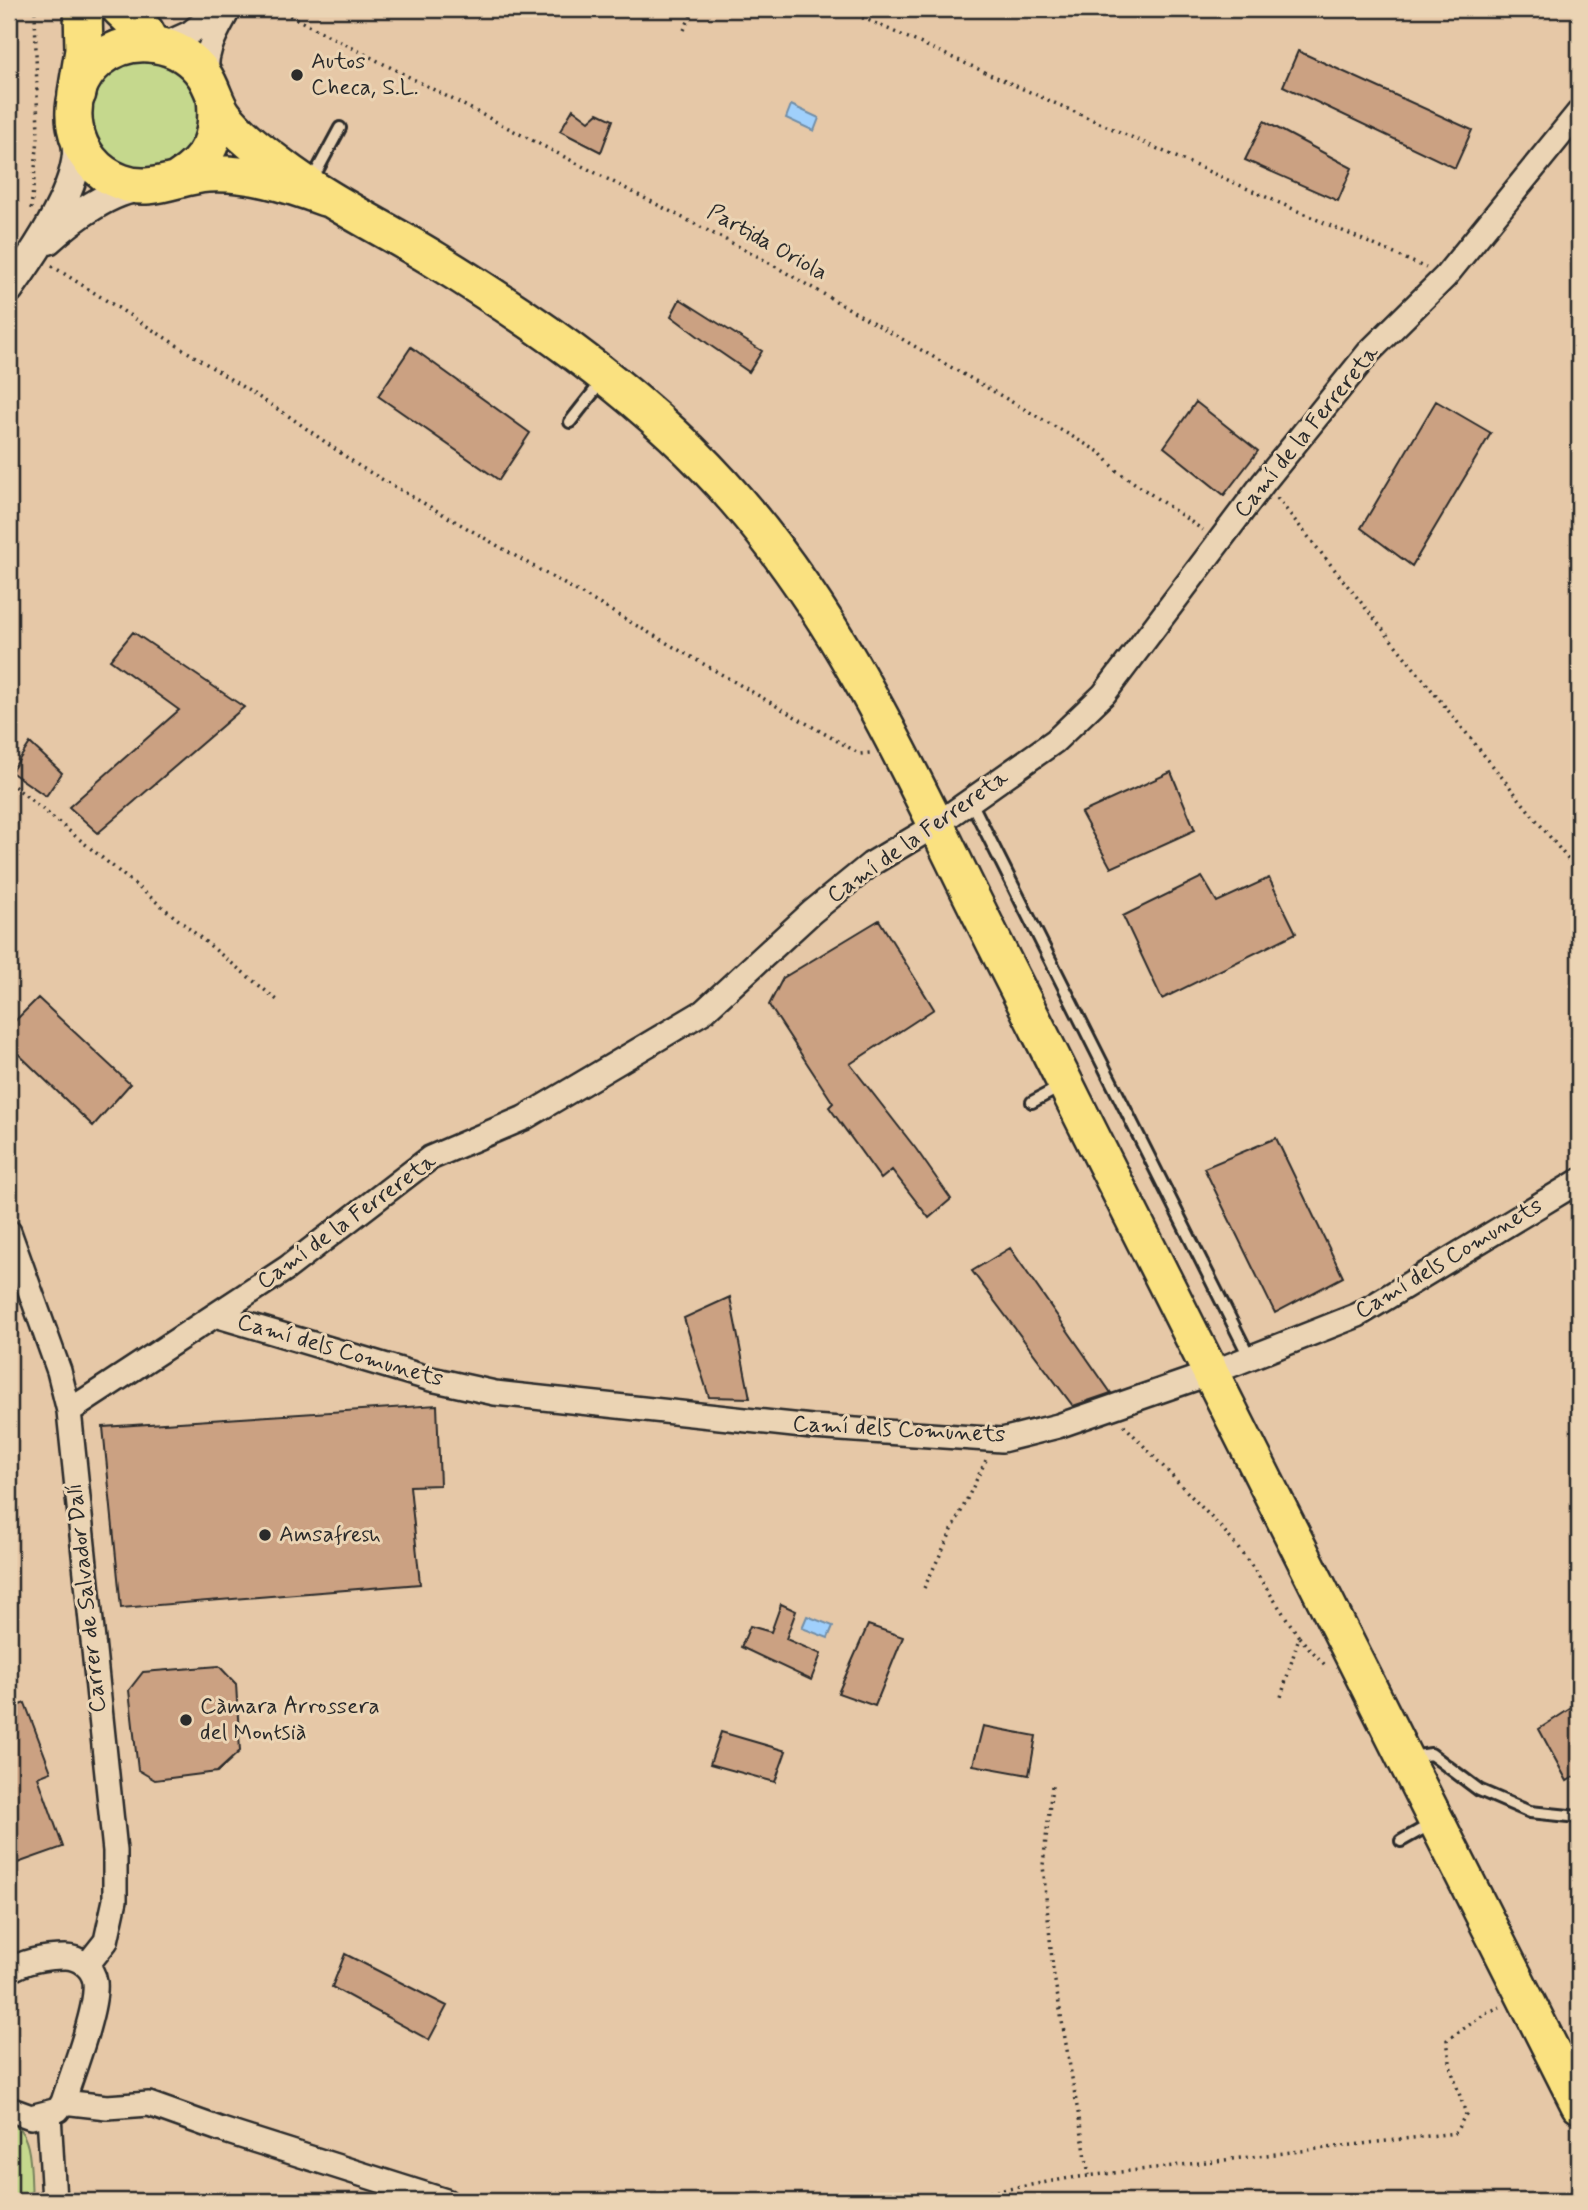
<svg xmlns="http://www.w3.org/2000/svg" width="1588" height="2210" font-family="Mynerve,sans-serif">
<rect width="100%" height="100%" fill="#e6c8a7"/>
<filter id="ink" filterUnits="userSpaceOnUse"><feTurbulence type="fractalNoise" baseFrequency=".0143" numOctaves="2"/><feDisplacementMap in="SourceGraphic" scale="14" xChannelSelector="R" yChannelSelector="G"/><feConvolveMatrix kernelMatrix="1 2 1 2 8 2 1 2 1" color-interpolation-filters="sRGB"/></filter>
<g filter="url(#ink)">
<path fill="#c5d88d" stroke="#78825c" stroke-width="2" d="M140 58 170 63 197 90 202 124 182 160 158 172 119 167 94 142 89 103 92 89 114 66Z
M9 2123C35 2129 30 2179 32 2201H9Z"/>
<path fill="#a0d0fc" stroke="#718ea8" stroke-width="2" d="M791 105 819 118 814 131 786 118Z
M807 1616 833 1626 828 1638 802 1628Z"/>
<path fill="#cba182" stroke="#2b2b2b" stroke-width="2" d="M1298 51 1472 130 1455 168 1283 86Z
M573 109 589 121 598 113 613 120 601 152 560 131Z
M1264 121 1352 168 1338 201 1245 160Z
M680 299 762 351 749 372 711 346 671 316Z
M411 347 530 433 499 480 378 396Z
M1436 401 1491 433 1412 566 1361 528Z
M1196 402 1258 451 1224 495 1164 447Z
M133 632 244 707 98 833 69 807 179 710 110 660Z
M30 743 62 773 46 796 11 772Z
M1171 772 1195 830 1111 868 1081 813Z
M1202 877 1217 902 1269 878 1296 933 1162 999 1123 916Z
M879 920 934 1009 850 1064 916 1149 951 1199 929 1218 892 1170 881 1179 829 1107 833 1103 769 1005 783 978Z
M38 998 130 1084 93 1126 9 1045V1027Z
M1276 1138 1343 1277 1275 1313 1204 1168Z
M1010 1248 1111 1393 1073 1406 972 1271Z
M730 1297 750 1398 709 1397 684 1318Z
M437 1405 440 1485 410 1486 420 1584 121 1608 103 1427Z
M781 1604 796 1611 786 1639 821 1654 811 1680 741 1647 750 1626 771 1632Z
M868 1625 903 1637 875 1706 838 1693Z
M219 1666 236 1684 240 1751 217 1772 155 1780 138 1770 129 1690 143 1672Z
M25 1703 51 1772 38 1777 63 1847 9 1866V1709Z
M1579 1703V1774L1567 1781 1539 1729Z
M983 1726 1036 1736 1029 1775 973 1765Z
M721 1732 786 1751 775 1782 710 1764Z
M345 1954 447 2006 429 2040 332 1987Z"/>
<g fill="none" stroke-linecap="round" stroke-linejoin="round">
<defs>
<path id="service" d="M312 180 340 128
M570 422 603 380
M970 800 1250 1358
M1032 1102 1060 1087
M1411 1757 1431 1754 1479 1790 1530 1812 1579 1817
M1401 1841 1433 1823"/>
<path id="minor" d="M161 46 190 33 220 9
M209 83C200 57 217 31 229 9
M9 1232 59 1371 69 1411 115 1851V1900L106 1941 87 1965
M215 1315 431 1379 495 1393 812 1427 1002 1440 1058 1426 1211 1373 1358 1315 1579 1181
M69 1411 287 1268 430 1158 524 1118 703 1012 812 912 871 864 936 825 1055 741 1104 694 1264 482 1369 352 1445 277 1579 112
M9 1971C26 1960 44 1957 65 1957 79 1957 93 1968 95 1982 98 2008 72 2074 63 2102L58 2110 31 2117 9 2109
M63 2102 107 2107 149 2104 222 2130 446 2201
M49 2114 54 2201"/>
<path id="tertiary" d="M48 240C71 219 112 188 144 187
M9 289C33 255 74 196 77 154 77 146 76 139 75 132"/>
<path id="primary" d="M178 179C210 159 219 136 215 98
M325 198C287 184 249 172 208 174 178 176 151 194 121 182 70 164 57 95 99 60 131 33 181 41 204 75 213 88 215 103 224 115 239 135 261 151 280 165 328 202 382 227 434 259 543 326 653 403 737 501 829 607 892 734 953 859 992 940 1034 1020 1074 1101 1241 1436 1411 1770 1579 2105"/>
<path id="trunk" d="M121 9 145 32 151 43
M77 93 84 50 83 9"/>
</defs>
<use href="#service" stroke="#2b2b2b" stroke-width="16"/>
<use href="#minor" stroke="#2b2b2b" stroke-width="28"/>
<use href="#tertiary" stroke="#2b2b2b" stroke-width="33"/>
<use href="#primary" stroke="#2b2b2b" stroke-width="40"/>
<use href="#trunk" stroke="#2b2b2b" stroke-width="42"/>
<path stroke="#2b2b2b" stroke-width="3.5" stroke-dasharray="2 5" stroke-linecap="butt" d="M277 9 757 256 1101 453 1117 471 1203 530
M843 9 1426 268
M684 30 694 9
M31 209 38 138 35 9
M52 266 290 417 359 466 860 754 870 753
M1277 498 1579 873
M9 782 277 1000
M1124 1425 1226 1533 1251 1565 1299 1637 1281 1697
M924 1588 986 1460
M1299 1637 1326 1666
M1052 1786 1043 1865 1053 1970 1089 2175
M941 2201 1070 2178 1455 2133 1466 2114 1451 2069 1447 2040 1488 2012 1500 2007"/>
<use href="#service" stroke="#ebd4b4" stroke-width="10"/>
<use href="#minor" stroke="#ebd4b4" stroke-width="23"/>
<use href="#tertiary" stroke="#ebd4b4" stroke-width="28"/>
<use href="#primary" stroke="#fae180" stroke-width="35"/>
<use href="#trunk" stroke="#fae180" stroke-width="37"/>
</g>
</g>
<g fill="#2b2b2b" stroke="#ebd4b4" stroke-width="2.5">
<circle cx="297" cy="75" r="7"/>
<circle cx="265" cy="1535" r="7"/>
<circle cx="186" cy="1720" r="7"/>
</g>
<g text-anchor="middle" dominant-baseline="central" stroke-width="6" stroke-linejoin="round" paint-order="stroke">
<g font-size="23" fill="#2b2b2b" stroke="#ebd4b4" text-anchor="start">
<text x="311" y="62">Autos<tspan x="311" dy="26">Checa, S.L.</tspan></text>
<text x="279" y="1535">Amsafresh</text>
<text x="200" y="1707">Càmara Arrossera<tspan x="200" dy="26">del Montsià</tspan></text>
</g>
<g font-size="23" fill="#2b2b2b" stroke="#ebd4b4">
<text transform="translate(767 243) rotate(29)">Partida Oriola</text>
<text transform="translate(1307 432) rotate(-51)">Camí de la Ferrereta</text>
<text transform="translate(918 837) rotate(-35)">Camí de la Ferrereta</text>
<text transform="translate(347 1222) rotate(-36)">Camí de la Ferrereta</text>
<text transform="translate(1449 1259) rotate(-31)">Camí dels Comunets</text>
<text transform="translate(340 1351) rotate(16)">Camí dels Comunets</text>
<text transform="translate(899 1430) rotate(3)">Camí dels Comunets</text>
<text transform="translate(87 1598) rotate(-96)">Carrer de Salvador Dalí</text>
</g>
</g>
<rect width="1588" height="2210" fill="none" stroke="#ebd4b4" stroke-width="35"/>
<rect x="18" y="18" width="1553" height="2175" fill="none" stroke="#2b2b2b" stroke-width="2.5" filter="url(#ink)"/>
</svg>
